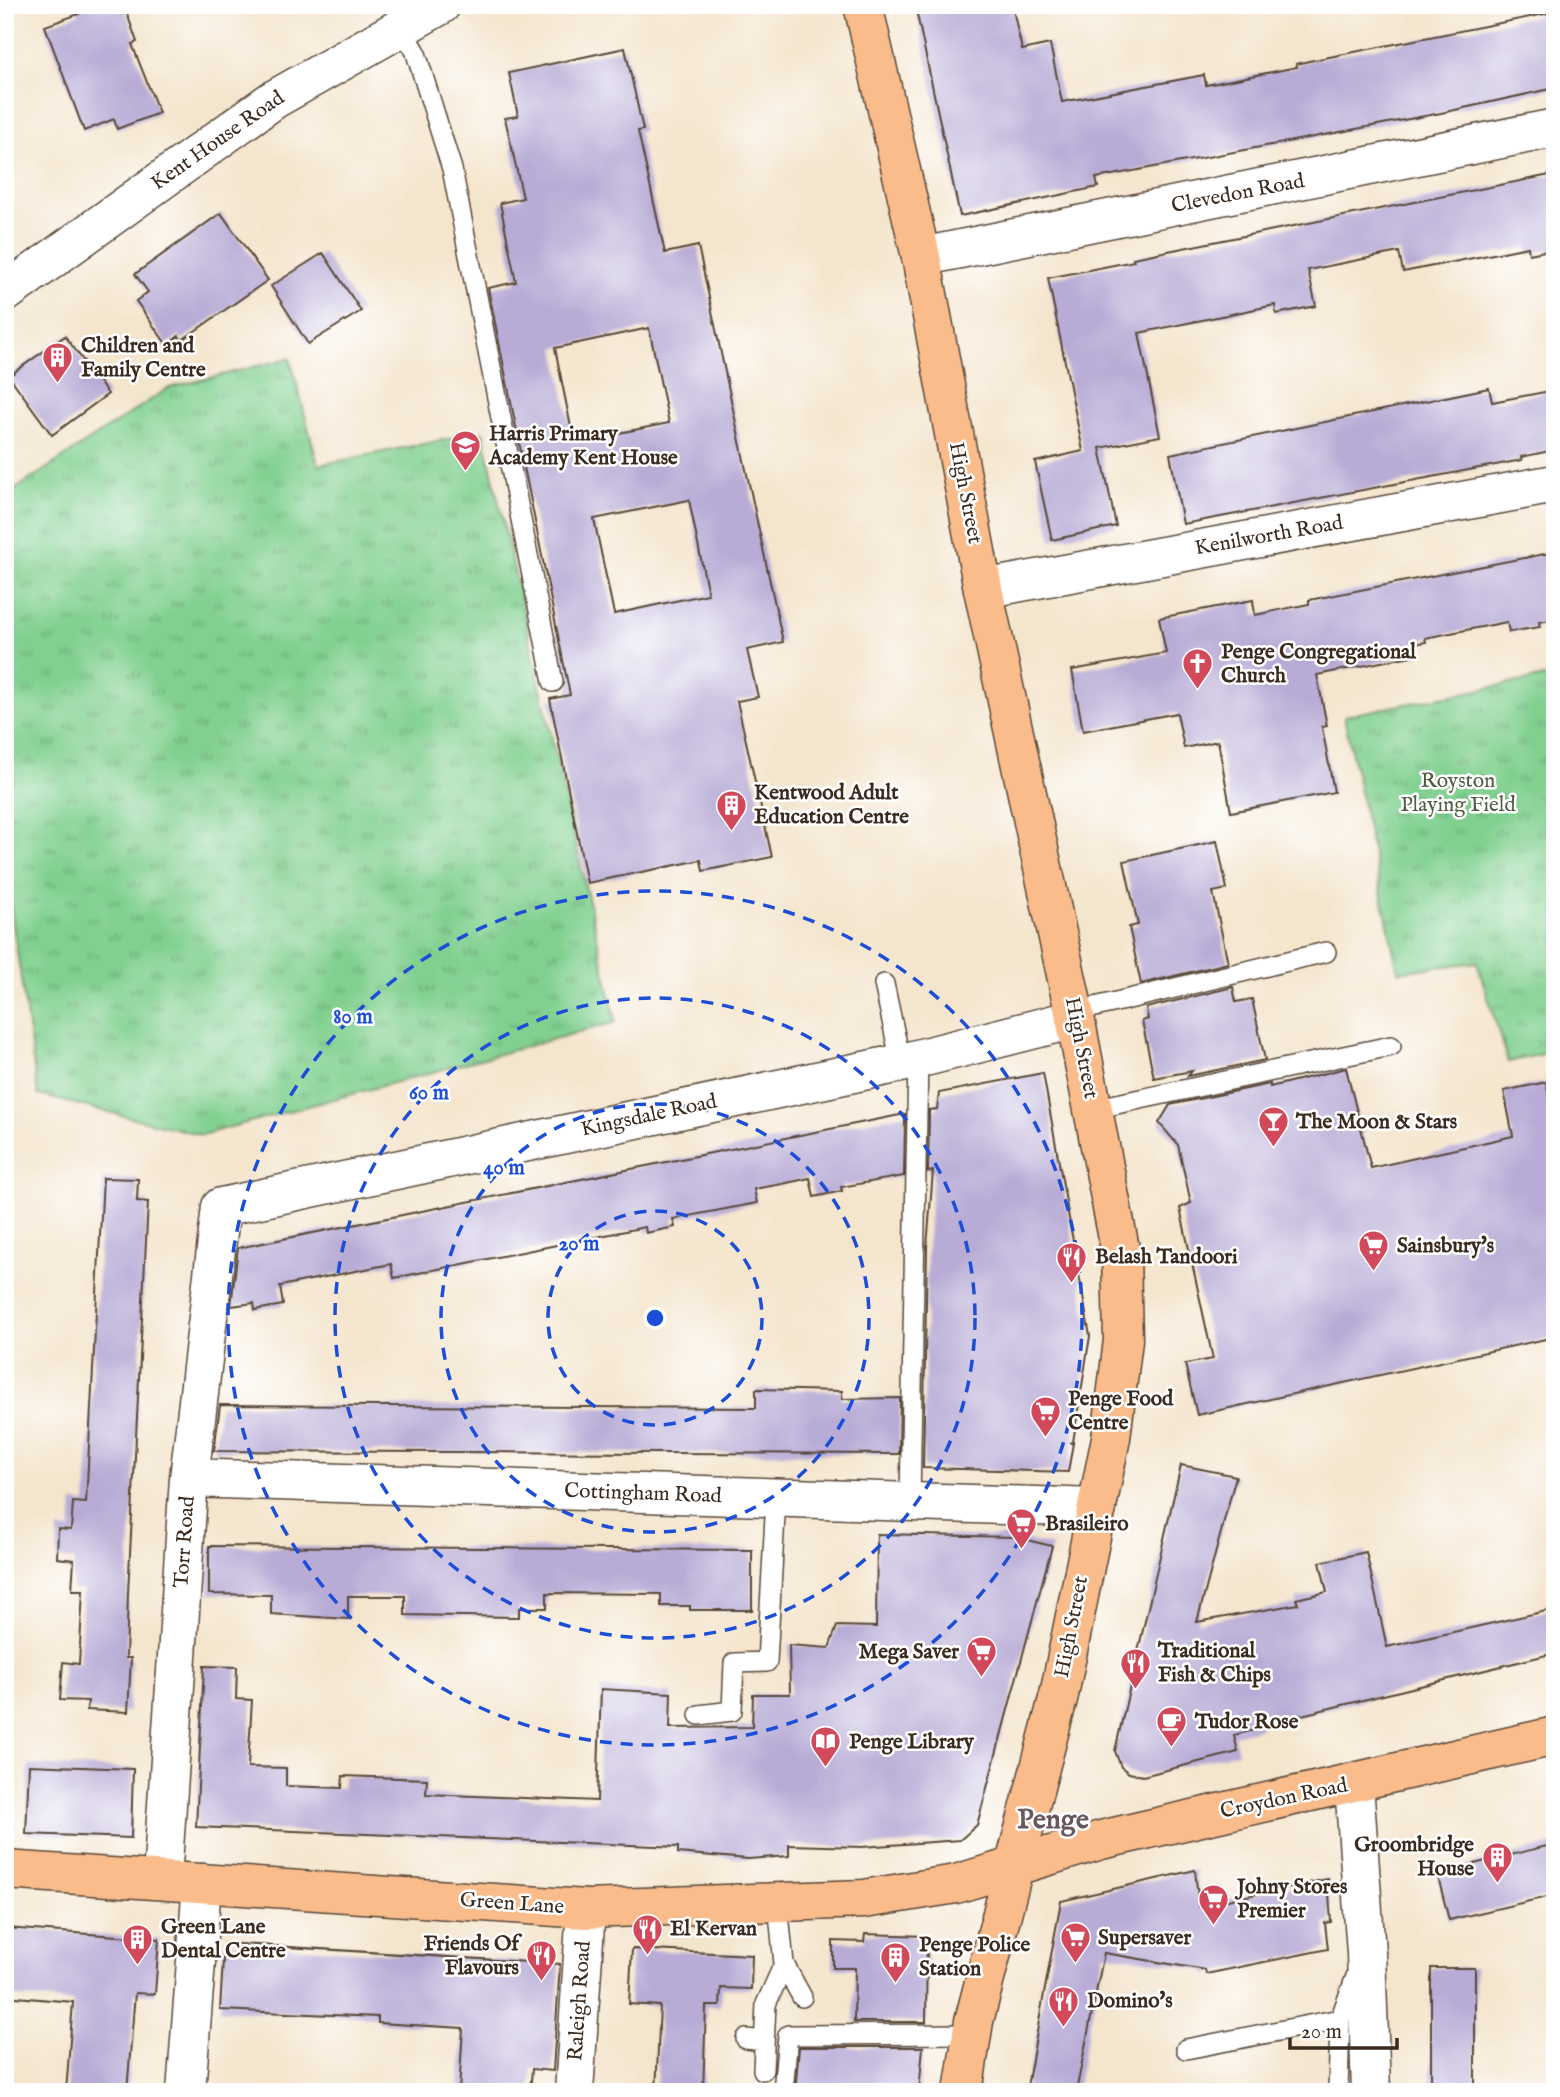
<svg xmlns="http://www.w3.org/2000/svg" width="1560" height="2097" font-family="'IM FELL English',serif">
<defs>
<pattern id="grass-tufts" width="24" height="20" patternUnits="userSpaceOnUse" patternTransform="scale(1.75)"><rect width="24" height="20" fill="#81d090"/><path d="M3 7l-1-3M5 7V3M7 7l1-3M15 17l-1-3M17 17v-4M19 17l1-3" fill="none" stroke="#6ba975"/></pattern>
</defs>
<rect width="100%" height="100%" fill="#fff"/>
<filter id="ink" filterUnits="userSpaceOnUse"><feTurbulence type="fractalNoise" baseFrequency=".0143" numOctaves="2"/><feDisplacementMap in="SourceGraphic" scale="14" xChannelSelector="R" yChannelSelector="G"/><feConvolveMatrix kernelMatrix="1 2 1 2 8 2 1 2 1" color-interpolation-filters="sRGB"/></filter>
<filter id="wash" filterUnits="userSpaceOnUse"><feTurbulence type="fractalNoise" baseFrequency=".00686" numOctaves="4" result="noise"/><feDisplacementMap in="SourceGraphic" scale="28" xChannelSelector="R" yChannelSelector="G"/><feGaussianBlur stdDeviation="1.57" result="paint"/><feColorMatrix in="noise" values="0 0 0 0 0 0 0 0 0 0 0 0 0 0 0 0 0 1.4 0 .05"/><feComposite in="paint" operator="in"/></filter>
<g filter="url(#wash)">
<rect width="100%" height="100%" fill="#f4e5cd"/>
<path fill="url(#grass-tufts)" stroke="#5e7d57" stroke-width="2" d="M290 358 318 465 483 432 616 1022 202 1135 38 1095 5 869V496L169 388Z
M1555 675V1051L1508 1062 1477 962 1398 972 1344 716Z"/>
<g id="blocks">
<path fill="#b8acd6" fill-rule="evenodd" d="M76 5H124L137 42 132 44 159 113 117 129 114 119 84 131 45 26 79 14Z
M915 5H1012L1022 50 1050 44 1062 102 1204 75 1206 85 1297 67 1296 64 1309 61 1555 12V88L1441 113 1096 178 1098 187 960 216Z
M625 48 643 130 638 131 665 253 698 246 783 642 747 650 758 697 737 701 772 857 703 871 701 860 587 883 550 699 570 695 488 288 516 282 500 203 523 198 505 118 518 116 509 73ZM649 328 669 423 574 442 555 348ZM689 500 708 594 614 614 594 519Z
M1555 174V249L1529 254 1528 247 1403 272 1399 252 1308 270 1316 306 1276 314 1275 305 1139 333 1160 436 1100 448 1116 526 1052 540 1035 462 1083 451 1048 278 1134 261 1133 258 1163 252Z
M221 213 268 280 182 340 179 336 167 345 136 301 148 292 135 274Z
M323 253 361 311 308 344 271 286Z
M65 336 108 394 52 435 9 376Z
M1489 388 1492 402 1555 390V450L1521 457 1522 460 1183 524 1170 454Z
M1555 552V619L1539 622 1540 627 1509 632 1507 622 1425 638 1426 642 1414 644 1416 655 1317 675 1327 726 1322 727 1334 792 1231 812 1218 741 1184 748 1177 713 1083 731 1072 670 1166 653 1159 618 1253 600 1255 615 1309 604V600Z
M1217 841 1227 889 1213 892 1228 963 1141 984 1129 927 1138 925 1124 861Z
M1233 987 1236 1002 1252 999 1265 1060 1188 1076 1192 1071 1154 1078 1142 1021 1148 1019 1146 1008Z
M1346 1068 1371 1168 1513 1136 1504 1091 1546 1082 1555 1124V1337L1197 1415 1185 1364 1213 1359 1180 1208 1191 1203 1178 1145 1159 1123 1170 1105 1270 1084V1087Z
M1043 1073 1090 1336 1073 1442 1070 1443H1073L1068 1472 923 1468 927 1247 933 1171 928 1172 929 1110 937 1109 939 1093Z
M905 1114 904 1176 841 1187 842 1191 814 1197 810 1178 782 1184 754 1189 757 1203 673 1219 675 1227 646 1233 645 1227 394 1278 391 1264 280 1286 283 1305 255 1310 254 1303 231 1306 238 1248Z
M103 1178 138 1179 137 1201 148 1202 128 1593 126 1658H131L128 1712 87 1710 88 1701 60 1700 63 1662 79 1664 83 1590H72L74 1560 57 1558 58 1529 71 1530 73 1502 86 1503Z
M756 1389 842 1391V1399L900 1398 899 1454 214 1451 220 1405 756 1408Z
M1181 1465 1236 1476 1197 1622 1298 1604 1296 1599 1327 1592 1320 1562 1366 1552 1387 1647 1555 1609V1653L1261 1725 1258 1729 1234 1735 1238 1752 1143 1776 1129 1773 1121 1767 1115 1751Z
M877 1534 1014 1537 1052 1546 977 1825 960 1840 862 1847 789 1845V1856L748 1859 678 1853V1847L196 1827 204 1666 237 1667 236 1699 252 1700 248 1767 286 1768V1786L342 1788 343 1776 427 1779 426 1794 597 1801 601 1689 671 1693 670 1728 752 1727 753 1694H790L789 1645 829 1648 837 1626 876 1627Z
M209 1546 752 1550V1610H690V1606H661V1594L547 1593V1608H519V1617L405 1615V1596H348V1619L271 1614V1595L209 1594Z
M29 1765 133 1769 131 1838 26 1834Z
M1555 1844V1895L1449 1920 1437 1873Z
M1195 1870 1199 1906 1328 1879 1331 1922 1325 1923 1328 1949 1206 1974 1205 1970 1104 1953 1076 2092H1026L1061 1901Z
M5 1928 159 1939 155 1994 135 1993 127 2092H66L73 2002 5 1996Z
M865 1934 927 1936 926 2022H854L855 1968H833V1941L864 1942Z
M224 1943 560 1964 553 2071 532 2069 530 2092H459L463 2028 378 2023V2017L220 2010Z
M632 1949 752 1955 751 1989 721 1988 720 2006H706L703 2092H656L660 2006 629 2004Z
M1431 1968H1475V2092H1431Z
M799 2047H923L919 2092H795Z"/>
</g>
</g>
<g filter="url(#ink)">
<use href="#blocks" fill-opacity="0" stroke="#574638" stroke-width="2"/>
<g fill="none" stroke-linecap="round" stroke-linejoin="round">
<defs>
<path id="service" d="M401 28 415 50 452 169 553 682
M884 984 901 1063
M1074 1012 1326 952
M1093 1109 1391 1046
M910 1502 918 1059
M699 1715 732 1711 734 1663 767 1662 776 1498
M784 1964 802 1997
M746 2039 764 2041
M1186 2049 1340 2019
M763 2070 766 2004 784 1964 778 1903
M783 2092 788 2035 972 2034
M1338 2092 1340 2019 1357 1974"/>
<path id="minor" d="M921 257 1555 128
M983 589 1555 484
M189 1478 1097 1508
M1354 1784 1366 1953 1371 2092
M162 1879 189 1478 221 1207 901 1063 1075 1019
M186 2092 202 1883
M574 2092 586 1909"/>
<path id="tertiary" d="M5 293 273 100 441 5"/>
<path id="primary" d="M863 5 921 257 983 589 1074 1012 1121 1254 1123 1340 1111 1438 1059 1695 974 2021 963 2092
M5 1870 586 1909 864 1899 956 1884 1101 1840 1555 1736"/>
</defs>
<use href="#service" stroke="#574638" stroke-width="22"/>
<use href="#minor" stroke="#574638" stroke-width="41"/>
<use href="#tertiary" stroke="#574638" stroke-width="41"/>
<use href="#primary" stroke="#574638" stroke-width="41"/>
<use href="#service" stroke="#fff" stroke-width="19"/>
<use href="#minor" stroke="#fff" stroke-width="38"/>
<use href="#tertiary" stroke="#fff" stroke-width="38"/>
<use href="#primary" stroke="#fabc8b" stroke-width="38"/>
</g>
</g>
<g fill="none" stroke="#1d4ed8" stroke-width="3.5" stroke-dasharray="12 9">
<circle cx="655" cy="1318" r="107"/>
<circle cx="655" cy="1318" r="214"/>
<circle cx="655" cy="1318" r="320"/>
<circle cx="655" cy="1318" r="427"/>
</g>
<defs>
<symbol id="building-pin" viewBox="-11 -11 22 30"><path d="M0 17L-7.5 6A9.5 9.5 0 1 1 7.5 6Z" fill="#d1495b" stroke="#fff"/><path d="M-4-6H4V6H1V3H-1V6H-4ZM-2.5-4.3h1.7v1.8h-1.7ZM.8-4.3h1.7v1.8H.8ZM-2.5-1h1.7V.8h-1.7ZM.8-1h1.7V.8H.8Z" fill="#fff"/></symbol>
<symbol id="school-pin" viewBox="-11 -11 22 30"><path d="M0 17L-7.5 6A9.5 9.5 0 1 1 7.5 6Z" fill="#d1495b" stroke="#fff"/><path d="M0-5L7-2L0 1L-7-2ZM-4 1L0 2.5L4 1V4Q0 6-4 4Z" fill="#fff"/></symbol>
<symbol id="church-pin" viewBox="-11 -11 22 30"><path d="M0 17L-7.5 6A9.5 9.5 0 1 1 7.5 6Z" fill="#d1495b" stroke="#fff"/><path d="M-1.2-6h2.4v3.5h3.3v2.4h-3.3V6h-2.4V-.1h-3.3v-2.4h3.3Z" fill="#fff"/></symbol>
<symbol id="bar-pin" viewBox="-11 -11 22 30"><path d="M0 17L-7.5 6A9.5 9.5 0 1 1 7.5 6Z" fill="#d1495b" stroke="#fff"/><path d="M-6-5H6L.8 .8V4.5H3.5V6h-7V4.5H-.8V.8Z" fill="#fff"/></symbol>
<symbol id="supermarket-pin" viewBox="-11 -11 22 30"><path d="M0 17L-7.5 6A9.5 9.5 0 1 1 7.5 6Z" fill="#d1495b" stroke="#fff"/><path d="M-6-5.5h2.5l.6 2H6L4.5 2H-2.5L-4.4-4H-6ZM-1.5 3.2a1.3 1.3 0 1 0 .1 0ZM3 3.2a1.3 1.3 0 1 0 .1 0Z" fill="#fff"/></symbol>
<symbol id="restaurant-pin" viewBox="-11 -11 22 30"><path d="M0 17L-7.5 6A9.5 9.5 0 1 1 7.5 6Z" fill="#d1495b" stroke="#fff"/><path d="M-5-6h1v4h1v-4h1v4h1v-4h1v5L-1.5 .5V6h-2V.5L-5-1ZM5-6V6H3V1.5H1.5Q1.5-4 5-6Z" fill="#fff"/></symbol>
<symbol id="cafe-pin" viewBox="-11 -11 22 30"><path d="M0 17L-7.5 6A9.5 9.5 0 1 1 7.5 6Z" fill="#d1495b" stroke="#fff"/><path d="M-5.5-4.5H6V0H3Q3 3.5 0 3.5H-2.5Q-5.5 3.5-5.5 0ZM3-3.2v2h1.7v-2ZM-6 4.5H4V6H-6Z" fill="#fff"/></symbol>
<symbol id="library-pin" viewBox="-11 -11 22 30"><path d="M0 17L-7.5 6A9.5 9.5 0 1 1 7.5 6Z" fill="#d1495b" stroke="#fff"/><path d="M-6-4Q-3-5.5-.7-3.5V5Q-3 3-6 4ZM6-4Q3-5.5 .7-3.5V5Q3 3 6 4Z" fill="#fff"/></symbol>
</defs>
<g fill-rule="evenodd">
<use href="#building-pin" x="40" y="340" width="35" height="47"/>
<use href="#school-pin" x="448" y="428" width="35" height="47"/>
<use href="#church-pin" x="1180" y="646" width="35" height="47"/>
<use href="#building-pin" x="714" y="788" width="35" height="47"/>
<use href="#bar-pin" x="1256" y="1104" width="35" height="47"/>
<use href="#supermarket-pin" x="1356" y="1228" width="35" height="47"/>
<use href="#restaurant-pin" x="1054" y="1240" width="35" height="47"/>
<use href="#supermarket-pin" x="1028" y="1394" width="35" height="47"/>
<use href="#supermarket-pin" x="1004" y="1506" width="35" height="47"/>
<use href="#supermarket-pin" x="964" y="1634" width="35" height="47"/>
<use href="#restaurant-pin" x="1118" y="1646" width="35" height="47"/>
<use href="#cafe-pin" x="1154" y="1704" width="35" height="47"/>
<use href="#library-pin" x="808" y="1724" width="35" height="47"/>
<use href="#building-pin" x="1480" y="1840" width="35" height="47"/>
<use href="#supermarket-pin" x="1196" y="1882" width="35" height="47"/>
<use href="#restaurant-pin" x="630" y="1912" width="35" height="47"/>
<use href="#supermarket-pin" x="1058" y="1920" width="35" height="47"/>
<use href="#building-pin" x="120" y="1922" width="35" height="47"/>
<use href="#restaurant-pin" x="524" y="1938" width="35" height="47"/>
<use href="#building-pin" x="878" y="1940" width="35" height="47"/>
<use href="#restaurant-pin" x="1046" y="1984" width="35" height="47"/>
</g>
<g text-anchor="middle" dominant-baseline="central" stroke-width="5" stroke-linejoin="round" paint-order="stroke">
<g font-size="21" fill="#3b2a1e" stroke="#fff">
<text transform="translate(218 141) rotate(-35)">Kent House Road</text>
<text transform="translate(1238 194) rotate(-11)">Clevedon Road</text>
<text transform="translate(965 493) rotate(79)">High Street</text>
<text transform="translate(1269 536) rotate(-10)">Kenilworth Road</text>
<text transform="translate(1081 1048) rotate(79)">High Street</text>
<text transform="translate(649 1116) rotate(-12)">Kingsdale Road</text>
<text transform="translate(643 1494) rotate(2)">Cottingham Road</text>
<text transform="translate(185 1542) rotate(-86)">Torr Road</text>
<text transform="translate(1072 1627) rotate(-79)">High Street</text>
<text transform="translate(1284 1799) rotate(-12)">Croydon Road</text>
<text transform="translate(512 1904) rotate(4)">Green Lane</text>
<text transform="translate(580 2001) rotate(-86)">Raleigh Road</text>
</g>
<g font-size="21" font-weight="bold" fill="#3b2a1e" stroke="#fff" text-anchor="start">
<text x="81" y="346">Children and<tspan x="81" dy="24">Family Centre</tspan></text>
<text x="489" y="434">Harris Primary<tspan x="489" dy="24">Academy Kent House</tspan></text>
<text x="1221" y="652">Penge Congregational<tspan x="1221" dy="24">Church</tspan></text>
<text x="754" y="793">Kentwood Adult<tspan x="754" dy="24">Education Centre</tspan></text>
<text x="1296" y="1122">The Moon &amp; Stars</text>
<text x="1397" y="1246">Sainsbury's</text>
<text x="1095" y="1257">Belash Tandoori</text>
<text x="1068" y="1399">Penge Food<tspan x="1068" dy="24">Centre</tspan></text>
<text x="1045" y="1524">Brasileiro</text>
<text x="1158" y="1651">Traditional<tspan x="1158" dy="24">Fish &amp; Chips</tspan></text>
<text x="959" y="1652" text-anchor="end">Mega Saver</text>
<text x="1195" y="1722">Tudor Rose</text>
<text x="849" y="1742">Penge Library</text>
<text x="1474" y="1845" text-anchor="end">Groombridge<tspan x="1474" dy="24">House</tspan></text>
<text x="1237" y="1887">Johny Stores<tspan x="1237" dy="24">Premier</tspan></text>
<text x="161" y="1927">Green Lane<tspan x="161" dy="24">Dental Centre</tspan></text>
<text x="670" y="1929">El Kervan</text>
<text x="1098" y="1938">Supersaver</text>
<text x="519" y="1944" text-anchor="end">Friends Of<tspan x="519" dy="24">Flavours</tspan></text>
<text x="919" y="1945">Penge Police<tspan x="919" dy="24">Station</tspan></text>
<text x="1087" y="2001">Domino's</text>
</g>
<g font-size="21" fill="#505c40" stroke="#fff">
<text x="1458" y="781">Royston<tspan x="1458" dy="24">Playing Field</tspan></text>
</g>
<g font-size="28" font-weight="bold" fill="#67585e" stroke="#fff">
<text x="1053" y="1820">Penge</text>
</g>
</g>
<circle cx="655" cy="1318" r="10" fill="#1d4ed8" stroke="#fff" stroke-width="3.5"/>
<g font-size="21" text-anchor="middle" font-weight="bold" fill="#1d4ed8" stroke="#fff" stroke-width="5" stroke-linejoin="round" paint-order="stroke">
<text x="353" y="1023">80 m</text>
<text x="429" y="1099">60 m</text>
<text x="504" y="1174">40 m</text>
<text x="579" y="1250">20 m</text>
</g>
<rect width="1560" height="2097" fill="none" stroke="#fff" stroke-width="28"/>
<path d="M1290 2038v10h107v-10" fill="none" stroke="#3b2a1e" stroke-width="3.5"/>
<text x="1301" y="2038" font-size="21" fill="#3b2a1e" stroke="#ffffff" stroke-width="5" paint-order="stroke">20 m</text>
</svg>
